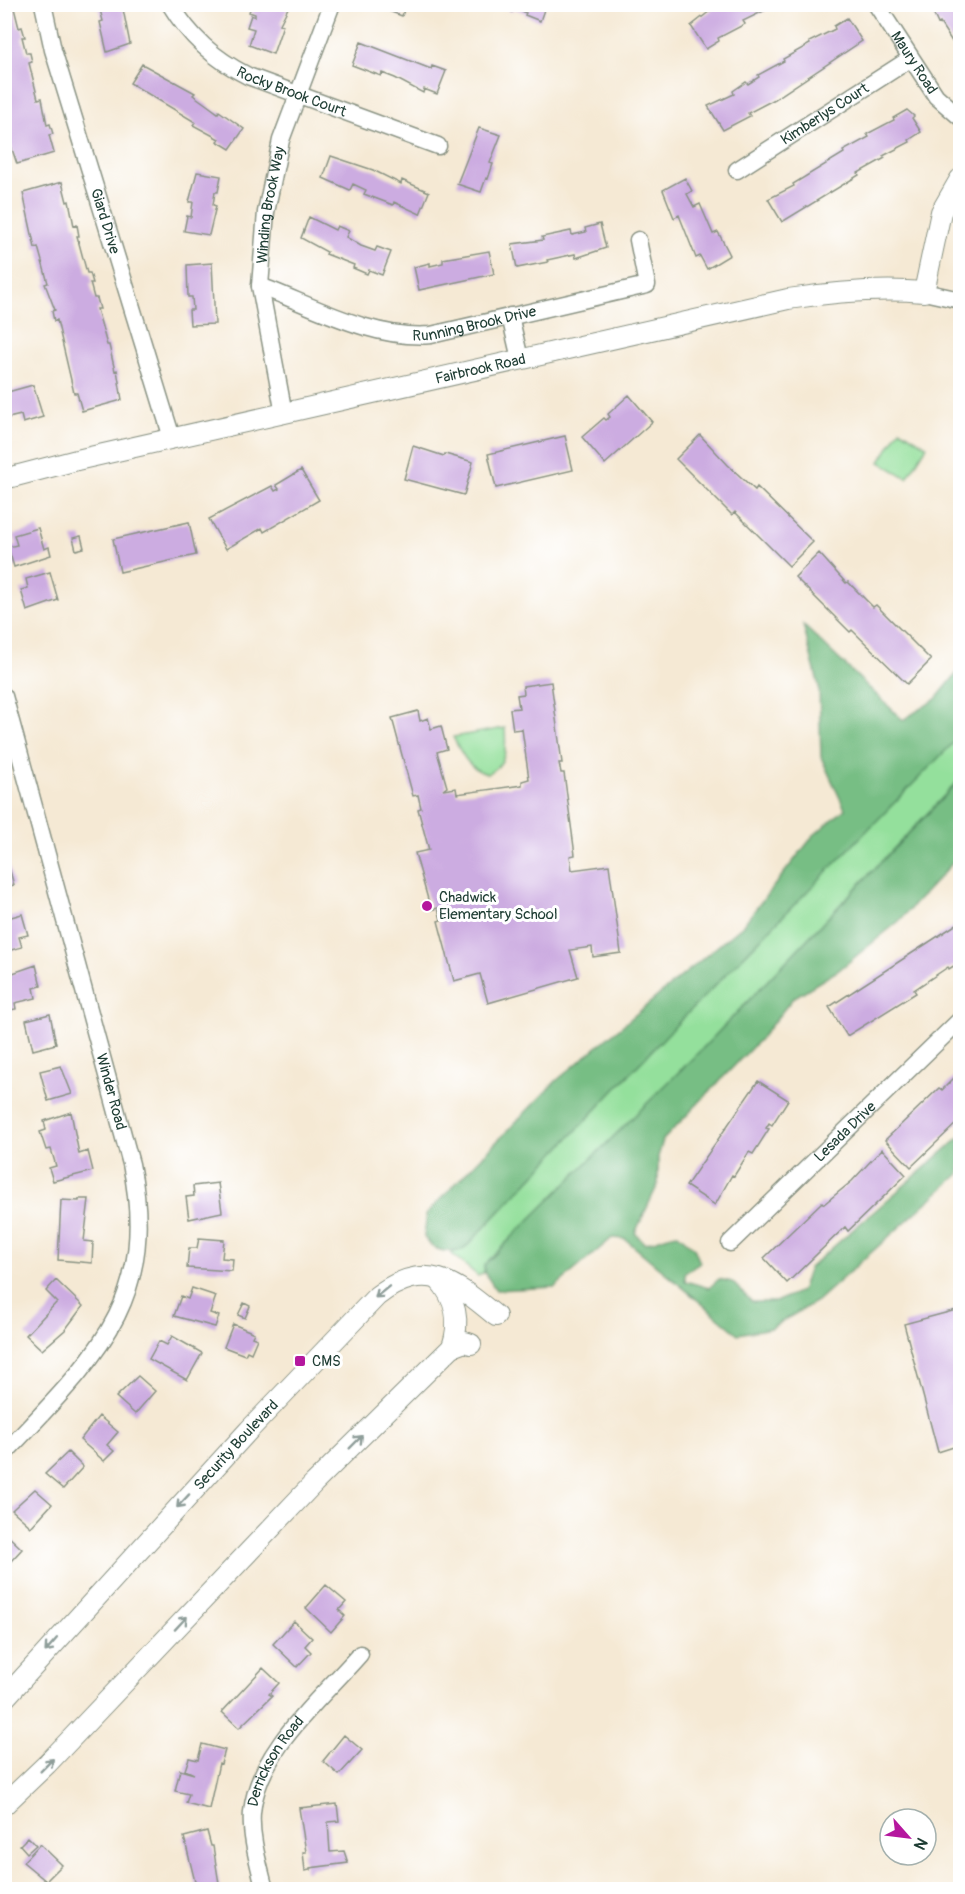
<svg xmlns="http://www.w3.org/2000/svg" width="965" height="1894" font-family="Pangolin,sans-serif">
<rect width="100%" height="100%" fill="#fff"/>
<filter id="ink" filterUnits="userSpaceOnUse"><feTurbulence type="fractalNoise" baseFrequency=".0167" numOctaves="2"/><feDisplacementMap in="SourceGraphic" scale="12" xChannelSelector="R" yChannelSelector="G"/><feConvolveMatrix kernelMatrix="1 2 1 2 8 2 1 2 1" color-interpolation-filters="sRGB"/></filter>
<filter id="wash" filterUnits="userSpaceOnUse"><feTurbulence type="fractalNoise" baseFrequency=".008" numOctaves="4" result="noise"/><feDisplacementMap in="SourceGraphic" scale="24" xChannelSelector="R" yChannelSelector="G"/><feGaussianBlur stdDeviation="1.35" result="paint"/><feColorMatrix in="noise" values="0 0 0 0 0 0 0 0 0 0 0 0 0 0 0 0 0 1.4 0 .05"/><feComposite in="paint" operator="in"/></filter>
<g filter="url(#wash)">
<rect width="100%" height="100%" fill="#f5e9d4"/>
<path fill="#94e09c" stroke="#5a8e68" stroke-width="1.5" d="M900 429 927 446 907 478 880 462Z
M505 728C506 748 508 764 487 774 468 769 462 754 453 737Z
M960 736V779L704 1047 484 1265V1272L478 1276 451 1253 464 1249 675 1026Z"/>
<path fill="#77be84" stroke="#4b7e5c" stroke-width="1.5" d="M803 625 903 720 936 699 958 672 960 673V736L675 1026 464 1249C448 1254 434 1252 424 1237L427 1213 556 1081 743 925 814 835 845 809 821 757 819 686Z
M960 780V855L899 921 839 970 793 998 761 1038 663 1140 658 1157V1184L635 1233 644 1243C657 1242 665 1235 678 1234L694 1248 700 1263 685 1273V1281L709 1288 719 1279 732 1282 752 1302H775L801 1291 809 1268 960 1137V1173L817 1301 771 1328 738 1334 625 1239 612 1238 555 1287 496 1290 484 1272V1265L704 1047Z"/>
<g id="blocks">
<path fill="#ccace1" d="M4 4H13L19 28 22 27 25 37H22L26 53H30L32 62 29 63 38 99 42 98 47 125 50 124 53 134 49 135 54 153 17 164 11 146 8 147 4 138 9 136 4 120Z
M94 4H122L130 44 107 52 100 22 103 21 99 6 95 8Z
M252 4H290L280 24 283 25 273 54 249 45 254 29 247 27 251 15 255 17V14L249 12Z
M379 4H406L402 16 378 7Z
M497 4H546L540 21 525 15 526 13 513 8 512 12Z
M725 4H768L770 8 743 21 745 24 718 38 719 41 706 49 691 26 715 7 717 10Z
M929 4H958L960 54 940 23 938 24Z
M847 18 862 41 775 99 748 113 750 116 723 130 708 106 734 94 733 91 746 82 748 84 759 77 758 75 784 61 783 59 810 44 809 42 835 29 834 26Z
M361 42 431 69 432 66 446 71 437 94 424 89 423 93 395 78 382 73 381 76 352 65Z
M142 64 195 93 193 95 207 105 218 113 219 111 244 129 230 149 217 141 219 139 193 125 195 122 130 83Z
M907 110 914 116 912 118 921 132 909 140 910 142 883 156 885 158 858 173 859 175 782 222 768 199 794 186 793 184 844 153 843 151 869 137 867 134 894 120 893 118Z
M479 128 501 135 490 163 493 164 488 179 486 178 481 192 457 184Z
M331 156 373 170 401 184 402 180 429 192 420 214 394 202 393 205 364 194 366 190 353 184 350 190 323 178Z
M197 172 221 176 218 192H215L213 205 216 206 209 235 184 231 187 216 191 217 193 202H189Z
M685 178 692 191 687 194 694 207 700 204 713 234 718 232 730 255 707 269 700 256 696 258 679 215 674 218 663 190Z
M62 182 67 202 69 201 74 226 77 225 79 236H77L87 273H90L93 283H90L94 298H97L100 309H97L107 345H109L115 371 117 370 122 400 82 411 77 393H74L57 320 54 321 52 311 55 310 45 284 48 283 38 247 35 248 23 193Z
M309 217 335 230 337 226 349 231 346 237 361 246 375 251 377 247 391 252 382 275 369 270 367 274 353 268 354 265 326 254 327 252 301 238Z
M600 224 606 248 576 258 575 254 547 260 548 262 517 268 512 244 543 240 542 237 571 231 572 235 586 232 585 228Z
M489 251 494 274 419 290 414 267 430 263V266L443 263V259Z
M212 263 215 324 190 325 189 310H193L192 297H188L187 265Z
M33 385 43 417 23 423 21 415 4 419V393Z
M629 395 652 422 605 464 582 437 604 418 606 420 610 417 608 414Z
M700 435 728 465 755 490 757 487 813 542 789 566 735 512 732 515 676 459Z
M565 436 573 470 496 488 488 454Z
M413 446 444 456 445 454 473 462 464 495 404 479Z
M301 470 319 500 264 532 262 528 226 549 209 519 272 486 275 491 279 489 276 485Z
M189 522 196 555 120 572 113 539Z
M38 528 44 549 49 547 51 555 14 567 8 547 17 545 14 535Z
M81 536 84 548 76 550 73 538Z
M819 553 846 583 848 582 873 607 876 605 931 660 907 684 852 630 850 632 795 577Z
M50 572 58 600 27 611 21 590 28 588 26 579Z
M551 682 562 763H559L561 773H564L575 855 570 856 572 870 609 865 621 953 593 957 592 947 570 950 578 977 488 1003 480 974 454 981 438 921 441 920 438 908 431 910 415 853 429 850 418 809 421 808 418 795 413 796 392 718 418 711 420 721 428 718 431 729 441 726 447 749 437 752 447 787 443 790 456 788 457 794 522 785V781L529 779 522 729 513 730 510 709 519 708 517 695 524 694 523 686Z
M8 864 14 885 6 887 8 897 4 898V865Z
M22 914 28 935 19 937 22 947 4 952V919Z
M960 922V962L949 969 948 967 914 990 916 993 847 1036 829 1007Z
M36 965 41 986 34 988 36 998 15 1003 16 1009 4 1011V976Z
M50 1014 56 1044 33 1050 26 1020Z
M61 1066 72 1094 48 1101 40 1071Z
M960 1072V1120L911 1167 885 1140 939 1088 942 1090Z
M758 1081 788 1100 772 1125 769 1123 766 1128 769 1129 753 1154 749 1152 734 1176 732 1175 715 1205 686 1186Z
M71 1112 79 1154 88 1151 93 1171 53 1181 49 1168 56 1166 51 1149 46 1150 40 1132 46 1130 44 1121Z
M882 1149 906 1175 848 1231 845 1227 787 1283 764 1258 822 1202 824 1204 852 1181Z
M218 1183 222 1212 189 1219 186 1197 194 1196 193 1186Z
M79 1199H89L84 1241 93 1242 92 1263 58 1260 61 1200 79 1201Z
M199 1238 224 1240 222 1258 233 1259 232 1271 187 1268 189 1248H197Z
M56 1280 83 1306 65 1330 42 1350 26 1335 57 1302 46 1291Z
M192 1288 216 1296 210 1313 219 1316 215 1327 174 1316 181 1296 188 1299Z
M244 1303 250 1306 245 1318 238 1315Z
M960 1309V1445L938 1452 904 1324Z
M233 1324 254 1333 252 1337 257 1339 251 1353 247 1351 245 1355 224 1347Z
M172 1336 202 1353 187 1380 149 1359 159 1341 167 1345Z
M138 1376 155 1391 135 1414 116 1397Z
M99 1416 118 1432 107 1445 114 1451 104 1461 80 1440Z
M68 1452 83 1467 63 1489 45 1474Z
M35 1489 52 1504 31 1527 12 1510Z
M4 1532 22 1549 11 1561 4 1555Z
M326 1585 346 1602 339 1610 345 1616 331 1632 306 1608Z
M294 1621 312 1638 305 1646 311 1652 297 1667 273 1644Z
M263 1668 279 1683 269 1694 272 1696 239 1728 222 1712Z
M344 1735 362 1750 339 1775 323 1761Z
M202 1744 225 1750 221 1764 219 1763 209 1809 186 1803 189 1794 175 1791 180 1770 194 1774 185 1770 189 1758 198 1760Z
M337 1804 339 1821 328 1822 330 1852 344 1851 348 1863 310 1868V1870L305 1871 303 1852H306L299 1808Z
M207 1831 211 1846H213L220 1890H197L184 1837Z
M28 1837 36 1845 27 1853 20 1845Z
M40 1844 62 1865 46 1881 23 1862Z"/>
</g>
</g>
<g filter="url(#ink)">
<use href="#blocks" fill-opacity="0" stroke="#8a9384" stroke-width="1.5"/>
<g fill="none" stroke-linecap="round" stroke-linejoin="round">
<defs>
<g id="minor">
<path id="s1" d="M43 4 53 50 172 438"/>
<path id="s2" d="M170 4C190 37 214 59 248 76L438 146"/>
<path id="s3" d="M876 4 936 96 960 117"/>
<path id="s4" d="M737 170 910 59"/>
<path id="s5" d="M260 286C313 306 373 340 431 335L647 285 638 240"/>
<path d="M924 292 960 300"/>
<path d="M510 316 520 359"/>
<path id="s6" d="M284 414 260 286 266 212 281 140 332 4"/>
<path id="s7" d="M4 696 131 1164C160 1304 91 1361 4 1454"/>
<path id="s8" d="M730 1243 960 1020"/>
<path id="s9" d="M265 1890C259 1865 250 1837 252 1812 258 1750 321 1699 360 1654"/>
</g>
<g id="tertiary">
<path id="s10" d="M4 479 77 460 788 299C834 292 878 288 924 292L941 212 960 179"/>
<path d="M438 1279C456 1299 461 1321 452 1347"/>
<path id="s11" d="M4 1699 249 1430 377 1296C426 1258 455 1282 496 1316"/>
<path d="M4 1805 47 1764 314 1483 452 1347 465 1342 471 1344"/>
</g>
</defs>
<use href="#minor" stroke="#8a9384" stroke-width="19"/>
<use href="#tertiary" stroke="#8a9384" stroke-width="22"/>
<use href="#minor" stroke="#fff" stroke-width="16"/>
<use href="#tertiary" stroke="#fff" stroke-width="20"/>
</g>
<defs><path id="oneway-shaft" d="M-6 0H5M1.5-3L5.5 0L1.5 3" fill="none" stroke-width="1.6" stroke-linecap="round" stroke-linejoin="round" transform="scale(1.5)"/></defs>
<g stroke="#8f9e9a">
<use href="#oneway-shaft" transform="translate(382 1292) rotate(141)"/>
<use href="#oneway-shaft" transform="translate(356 1442) rotate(-45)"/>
<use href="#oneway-shaft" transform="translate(183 1501) rotate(133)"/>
<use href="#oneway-shaft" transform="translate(181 1623) rotate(-47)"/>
<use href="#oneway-shaft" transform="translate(51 1645) rotate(131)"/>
<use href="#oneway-shaft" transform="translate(47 1765) rotate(-45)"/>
</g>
</g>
<g fill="#b5179e" stroke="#fff" stroke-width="2">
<circle cx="427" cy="906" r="6"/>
<rect x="294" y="1355" width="12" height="12" rx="3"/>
</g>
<g text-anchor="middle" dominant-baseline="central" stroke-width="6" stroke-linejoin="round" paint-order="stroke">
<g font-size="15" fill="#1f3d34" stroke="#fff">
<text stroke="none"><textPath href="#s3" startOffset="70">Maury Road</textPath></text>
<text stroke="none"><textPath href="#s2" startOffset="154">Rocky Brook Court</textPath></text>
<text stroke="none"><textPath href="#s4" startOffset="104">Kimberlys Court</textPath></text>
<text stroke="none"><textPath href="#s6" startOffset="212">Winding Brook Way</textPath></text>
<text stroke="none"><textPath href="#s1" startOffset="226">Giard Drive</textPath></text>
<text stroke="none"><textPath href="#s5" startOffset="224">Running Brook Drive</textPath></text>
<text stroke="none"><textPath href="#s10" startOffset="489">Fairbrook Road</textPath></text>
<text stroke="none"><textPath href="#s7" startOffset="410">Winder Road</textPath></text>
<text stroke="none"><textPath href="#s8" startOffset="160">Lesada Drive</textPath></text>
<text stroke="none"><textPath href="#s11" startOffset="344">Security Boulevard</textPath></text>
<text stroke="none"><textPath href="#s9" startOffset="136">Derrickson Road</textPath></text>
</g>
<g font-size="15" fill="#1f3d34" stroke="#fff" text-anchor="start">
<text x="439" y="897">Chadwick<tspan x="439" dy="17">Elementary School</tspan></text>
<text x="312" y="1361">CMS</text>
</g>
</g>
<rect width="965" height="1894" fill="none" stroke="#fff" stroke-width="24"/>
<g transform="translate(908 1837) rotate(118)"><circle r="28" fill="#ffffff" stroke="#a5b1ae" stroke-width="1.5"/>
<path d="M0-4.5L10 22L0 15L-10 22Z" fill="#b5179e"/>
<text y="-9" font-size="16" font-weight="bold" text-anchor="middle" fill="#1f3d34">N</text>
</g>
</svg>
